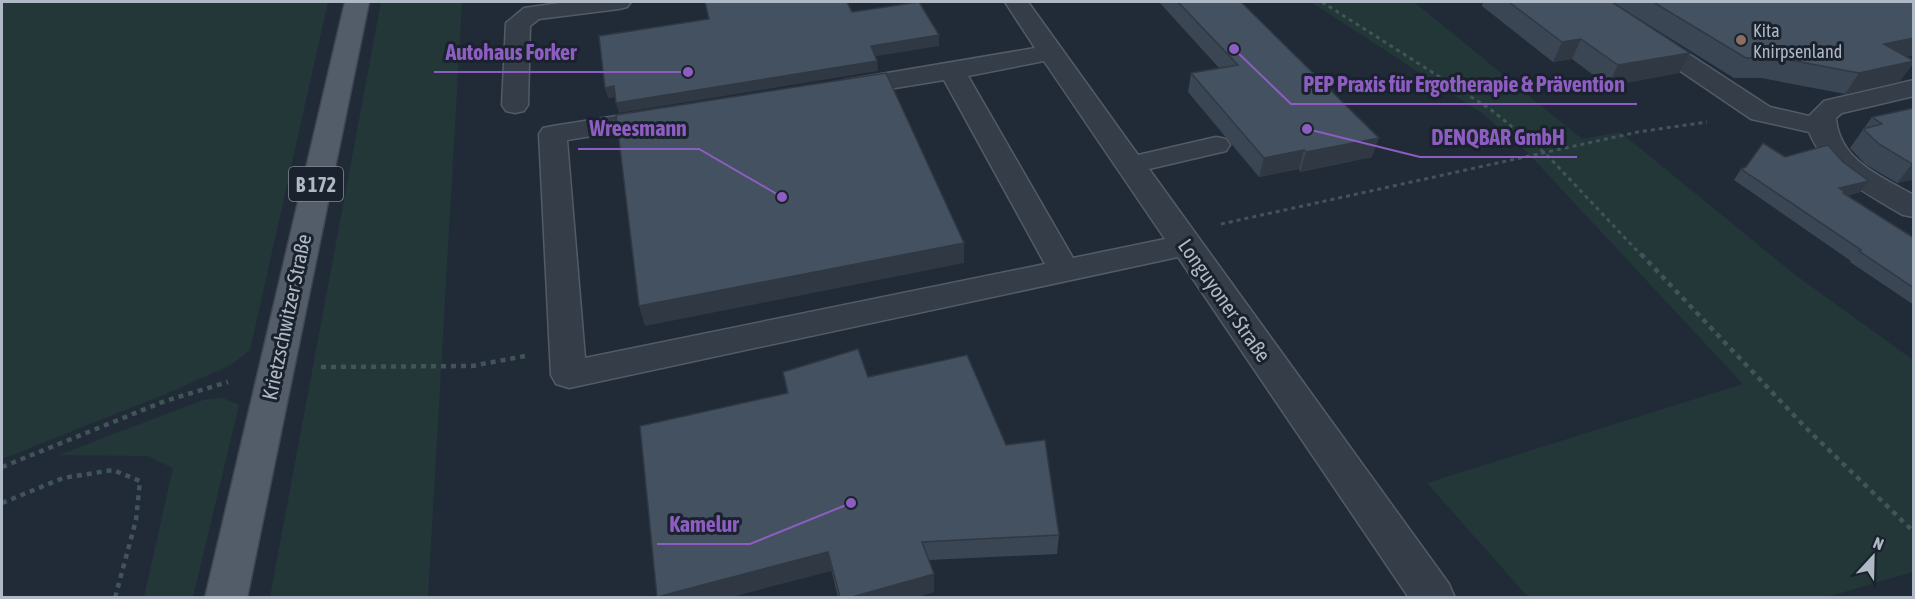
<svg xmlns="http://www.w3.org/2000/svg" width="1915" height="599" font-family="'Asap Condensed',sans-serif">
<rect width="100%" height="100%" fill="#212b38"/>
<path fill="#233739" d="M2 2H328L250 350 231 365 168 393 2 459Z
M381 2H462L428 597H270Z
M1311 2H1414L1582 139 1620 132 1794 274 1913 360V572L1827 597H1528L1427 483 1743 384 1526 151 1483 114Z
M223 398 239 405 193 597H144L173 468 148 456 59 455 203 400Z"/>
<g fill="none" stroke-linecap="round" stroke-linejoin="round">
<defs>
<path id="minor" d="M567 2H631L627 7 619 9 539 19 530 26 528 105 524 111 515 113 506 111 502 105 506 23 524 8Z
M1005 2H1028L1138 155 1216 137 1226 139 1230 145 1226 151 1149 169 1449 584 1455 598H1409L1178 257 569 388 556 384 551 375 539 134 543 128 553 126 661 109 671 111 675 117 671 123 661 125 567 140 585 358 1045 264 944 80 846 96 837 94 833 88 837 82 846 80 1035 48ZM1044 61 1165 239 1073 258 968 76Z
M1582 2H1609L1770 107 1809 116 1824 101 1914 80V96L1842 113 1836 118C1839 160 1881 177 1914 195V217L1903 215C1866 193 1827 175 1809 132L1751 119 1586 7Z"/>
<path id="major" d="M345 2H369L247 598H205Z"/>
</defs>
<use href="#minor" stroke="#525b66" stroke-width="3"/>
<use href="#major" stroke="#3e4652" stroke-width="3"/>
<path stroke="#415457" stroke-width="3" stroke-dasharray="4 4" stroke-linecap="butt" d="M1322 2 1490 109 1546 154 1642 256
M1221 224 1638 132 1707 122"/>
<path stroke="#415457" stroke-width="4.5" stroke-dasharray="5 5" stroke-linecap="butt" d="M1641 254 1805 427 1914 532
M321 367 472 366 525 356
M2 467 165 401 228 382
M2 503 63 478 113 470 140 481 136 520 115 598"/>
<use href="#minor" fill="#353d49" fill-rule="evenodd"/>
<use href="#major" fill="#535c69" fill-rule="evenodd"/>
</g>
<path fill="#3a4653" d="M1159 2H1241L1372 157 1300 172 1299 169 1259 177 1188 92 1191 73 1220 69Z
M1483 2H1612L1679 73 1608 86 1572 59 1553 62 1482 6Z
M1612 2H1914L1906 56 1914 60V62L1900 81 1845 94 1761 78H1734Z
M1914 108V179L1897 183 1865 164 1850 148 1872 117Z
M1785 157 1843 162 1869 181 1860 192 1847 196 1914 238V305L1850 262 1851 261 1734 180 1741 169Z
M783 372 868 377 1006 445 1059 535 1057 554 929 560 934 574V592L917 597H838L787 393Z"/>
<path fill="#303943" d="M939 35V46L871 57V46Z
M1914 38V55L1870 64 1884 44Z
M1581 39 1572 59 1553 62 1562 42Z
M1690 53 1679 73 1608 86 1618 65Z
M877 61 878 71 619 113 616 103Z
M1914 61 1900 81 1845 94 1859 73Z
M614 86 617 97 608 98 605 88Z
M1379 138 1372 157 1300 172 1306 152Z
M1304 150 1299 169 1259 177 1264 158Z
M1914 163V179L1897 183 1912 164Z
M1869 181 1860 192 1842 197 1839 188Z
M964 243V263L645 326 639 306Z
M828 552 831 571 732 597H657Z
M934 574V592L917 597H852Z"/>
<path fill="#445160" stroke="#303943" stroke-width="1.5" d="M705 2H847L852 12 919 2 939 35 871 46 877 61 616 103 614 86 605 88 599 36 709 19Z
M1178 2H1241L1379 138 1306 152 1304 150 1264 158 1191 73 1238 65Z
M1509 2H1612L1690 53 1618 65 1581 39 1562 42Z
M1653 2H1914V38L1884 44 1914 61 1859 73 1774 57 1746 58Z
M886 73 964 243 639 306 616 115Z
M1914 108V163L1912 164 1879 144 1863 129 1882 124 1872 117Z
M1763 143 1785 157 1828 145 1843 162 1869 181 1839 188 1845 192 1843 193 1914 238V288L1859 251 1861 250 1741 169 1746 167Z
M858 349 868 377 967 355 1006 445 1045 440 1059 535 922 542 934 574 852 597H840L828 552 657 597 640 426 788 393 783 372Z"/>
<circle fill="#8d6e63" stroke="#1a222d" stroke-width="2" cx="1741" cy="40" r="6"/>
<g text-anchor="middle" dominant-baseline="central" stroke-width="6" stroke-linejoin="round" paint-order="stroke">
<g font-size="18" fill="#afb8c5" stroke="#1a222d" text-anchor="start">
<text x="1753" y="30">Kita<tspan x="1753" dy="21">Knirpsenland</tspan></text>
</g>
<rect fill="#1a222d" stroke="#828b97" stroke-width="1.5" x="289" y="167" width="54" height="34" rx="4.5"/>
<g font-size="20" font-weight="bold" fill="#afb8c5">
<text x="316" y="184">B 172</text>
</g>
<g font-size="21" fill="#afb8c5" stroke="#1a222d">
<text transform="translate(1225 300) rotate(55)">Longuyoner Straße</text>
<text transform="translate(286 317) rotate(-78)">Krietzschwitzer Straße</text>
</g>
</g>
<path fill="none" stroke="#8d5dc1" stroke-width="2" d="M688 72L589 72H434M1234 49L1291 104H1637M782 197L699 149H578M1307 129L1420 157H1577M851 503L750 544H657"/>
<g fill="#8d5dc1" stroke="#1a222d" stroke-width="2">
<circle cx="688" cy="72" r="6"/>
<circle cx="1234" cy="49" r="6"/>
<circle cx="782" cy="197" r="6"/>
<circle cx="1307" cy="129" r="6"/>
<circle cx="851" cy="503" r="6"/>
</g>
<g font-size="22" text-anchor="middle" font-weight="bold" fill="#8d5dc1" stroke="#1a222d" stroke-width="6" stroke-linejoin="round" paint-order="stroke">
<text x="511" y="60">Autohaus Forker</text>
<text x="1464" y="92">PEP Praxis für Ergotherapie &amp; Prävention</text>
<text x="638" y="136">Wreesmann</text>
<text x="1498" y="145">DENQBAR GmbH</text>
<text x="704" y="532">Kamelur</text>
</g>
<rect width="1915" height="599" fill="none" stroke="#afb8c5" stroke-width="6"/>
<g transform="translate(1873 557) rotate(22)" stroke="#1a222d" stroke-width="4.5" paint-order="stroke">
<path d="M0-4.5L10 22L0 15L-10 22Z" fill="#afb8c5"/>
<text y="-9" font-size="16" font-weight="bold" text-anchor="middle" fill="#afb8c5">N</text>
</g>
</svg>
